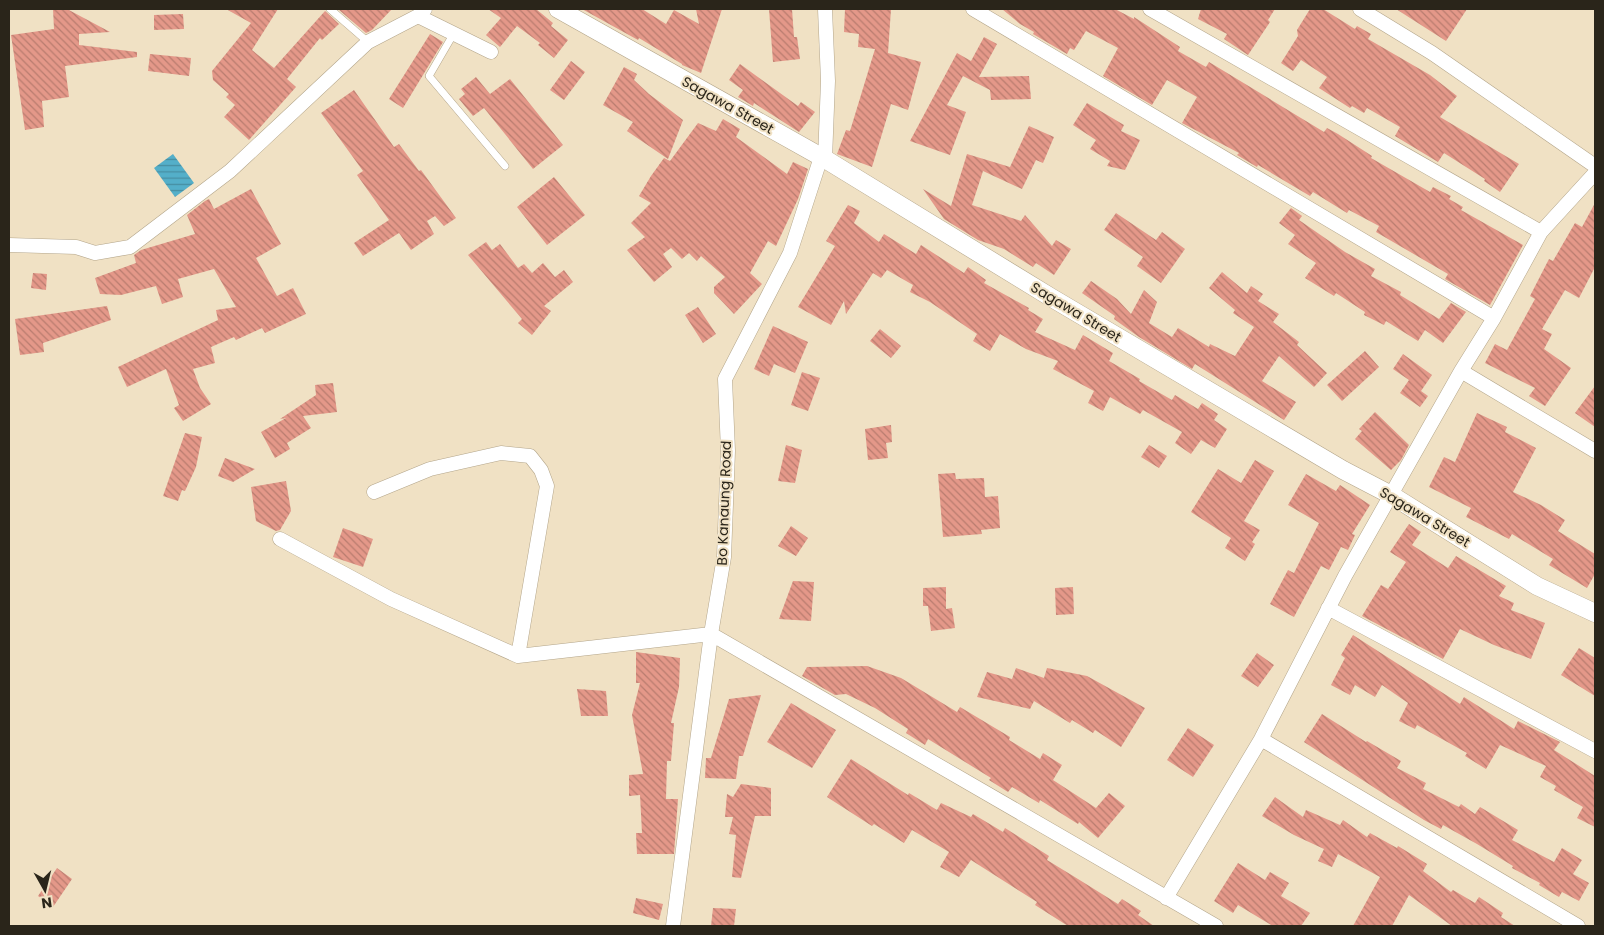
<svg xmlns="http://www.w3.org/2000/svg" width="1604" height="935" font-family="Poppins,sans-serif">
<defs>
<pattern id="water-rules" width="6" height="5" patternUnits="userSpaceOnUse" patternTransform="scale(1.25)"><rect width="6" height="5" fill="#54afc9"/><path d="M0 2.5h6" fill="none" stroke="#468ea2"/></pattern>
<pattern id="building-back-hatch" width="6" height="6" patternUnits="userSpaceOnUse" patternTransform="scale(1.25)"><rect width="6" height="6" fill="#e49889"/><path d="M-1 5l2 2M0 0l6 6M5-1l2 2" fill="none" stroke="#b97c6f"/></pattern>
</defs>
<rect width="100%" height="100%" fill="#f0e1c4"/>
<path fill="url(#water-rules)" d="M173 154 194 183 175 197 154 168Z"/>
<path fill="url(#building-back-hatch)" d="M53 9H67L110 32 79 34V45L137 52V57L65 66 69 97 42 101 44 127 25 130 11 35 54 29Z
M226 9H278L252 50 274 68 325 11 339 24 322 40 320 38 287 79 296 87 249 140 224 117 235 105 226 97 229 94 213 80 212 71 251 23Z
M338 9H392L372 30 366 33Z
M488 9H536L553 23 551 26 568 40 554 58 538 45 540 43 517 26 500 47 486 35 501 18Z
M582 9H642L666 24 674 10 699 24 696 9H722L701 73 682 65V64L639 38 638 40Z
M769 9H792L794 37H797L800 59 773 62Z
M845 9H891L888 53 921 62 908 110 891 104 872 167 837 154 846 130 850 131 875 49 858 47 859 34 844 32Z
M1002 9H1115L1134 19V17L1180 47 1178 51 1206 67 1209 62 1324 132 1327 128 1338 134 1372 156 1371 158 1430 192 1433 187 1451 196 1449 199 1463 207 1461 210 1523 245 1490 305 1445 279 1448 274 1376 232 1379 226 1349 210 1347 213 1313 192 1310 196 1258 165 1257 167 1237 155 1239 153 1182 123 1197 97 1167 80 1152 105 1103 76 1118 48 1086 31 1074 50 1070 48 1067 54 1033 34 1034 32 1020 24Z
M1201 9H1275L1268 20 1270 22 1248 55 1224 39 1227 34 1198 19Z
M1310 9H1323L1355 29 1357 26 1371 34 1368 39 1430 75 1457 96 1440 117 1519 164 1500 192 1484 181 1485 179 1444 153 1438 162 1395 136 1400 127 1367 108 1364 113 1352 106 1350 108 1319 88 1327 77 1301 60 1293 71 1281 63 1298 36 1297 30Z
M1396 9H1467L1446 41Z
M183 14 184 29 154 30V15Z
M430 34 443 42 403 108 389 99Z
M984 37 997 44 979 77 1029 76 1031 99 991 100 990 90 963 76 947 105 966 112 950 155 910 141 957 53 971 61Z
M150 54 191 58 189 76 148 71Z
M571 61 585 72 564 100 550 90Z
M740 64 798 106 801 102 815 112 799 132 754 103 753 106 738 97 743 90 729 80Z
M624 67 637 74 634 80 649 94 683 120 668 159 627 131 633 122 603 105Z
M476 77 490 94 510 79 563 145 533 169 484 108 473 116 459 99 465 94 461 89Z
M354 90 394 147 399 144 419 171 421 170 456 218 444 226 435 216 427 221 434 234 411 250 399 233 363 256 354 243 389 220 357 175 363 171 321 113Z
M1087 103 1124 125 1121 131 1140 140 1125 170 1107 166 1110 161 1090 149 1096 140 1073 125Z
M723 119 740 129 736 137 787 174 793 162 808 169 798 199 776 246 768 241 750 273 762 284 734 314 714 293V287L725 277 701 256 697 261 689 253 682 259 671 248 663 254 672 267 654 282 627 250 645 237 631 223 651 203 639 196 651 176 664 158 670 161 698 123 716 131Z
M1029 126 1054 137 1043 163 1036 160 1022 189 983 171 972 205 1021 221 1025 215 1052 246 1056 240 1071 249 1054 275 1036 263 1033 267 1004 249 978 240 944 219 923 189 951 206 967 154 1010 167Z
M554 177 585 215 547 245 517 207Z
M251 189 281 244 256 258 277 296 293 288 306 314 265 333 262 328 236 340 234 337 211 347 215 363 193 369 200 388 211 404 183 421 174 408 179 405 166 369 127 387 118 367 218 320 216 310 236 307 214 269 178 279 183 297 162 304 156 286 121 295 100 294 95 278 136 263 134 255 141 250 195 234 187 215 205 201 209 199 214 209Z
M1595 203V267L1579 298 1565 290 1542 329 1552 334 1544 349 1571 368 1545 406 1529 396 1535 388 1485 363 1495 344 1507 350 1535 299 1530 296 1549 259 1553 261 1575 223 1582 227Z
M848 205 860 211 854 223 879 242 884 234 916 254 921 245 964 273 968 267 986 280 984 283 1029 308 1028 310 1043 319 1035 332 1075 350 1083 335 1113 353 1109 361 1140 379 1139 381 1172 400 1175 395 1198 409 1202 403 1218 414 1214 420 1227 429 1215 448 1201 440 1191 454 1175 443 1182 432 1143 410 1140 414 1110 397 1103 411 1088 403 1094 391 1053 369 1058 361 1026 349 1000 334 990 351 973 341 977 334 930 302 910 292 913 285 887 270 881 278 873 273 846 314 844 301 831 325 798 307 835 246 826 241Z
M1291 208 1302 216 1299 220 1345 252 1375 269 1371 276 1401 292 1400 295 1439 319 1451 303 1466 312 1443 343 1425 330 1418 341 1386 321 1384 325 1364 315 1365 312 1336 293 1334 296 1305 278 1316 263 1288 244 1295 235 1279 223Z
M1116 213 1156 240 1162 232 1185 249 1161 283 1137 266 1143 257 1104 230Z
M486 242 492 250 500 244 518 268 524 264 532 273 543 263 555 277 564 270 573 282 544 306 551 311 532 335 518 323 522 319 468 255Z
M1222 272 1247 293 1251 286 1263 294 1258 301 1279 314 1273 322 1299 342 1297 345 1327 373 1314 387 1279 356 1262 381 1296 402 1284 420 1195 364 1192 369 1139 337 1114 319 1115 316 1082 293 1091 281 1117 299 1131 314 1144 290 1157 302 1149 323 1172 337 1178 328 1209 347 1210 344 1235 356 1254 327 1233 313 1235 310 1209 288Z
M33 273 47 274 46 290 31 288Z
M107 306 111 320 43 343 44 352 20 355 15 319Z
M698 307 716 334 703 343 685 315Z
M773 326 808 342 795 373 774 364 769 376 754 369Z
M880 329 901 346 891 358 870 341Z
M1365 351 1379 367 1342 401 1327 385Z
M1403 354 1432 375 1421 391 1428 396 1420 407 1400 393 1409 380 1393 369Z
M802 372 820 378 808 411 791 405Z
M333 383 337 412 303 416 311 428 287 443 290 449 275 458 261 432 286 418 280 419 316 395 315 385Z
M1595 386V427L1575 413Z
M1375 412 1409 445 1401 460 1391 470 1355 439 1362 431 1359 429Z
M1477 413 1507 427 1505 432 1536 448 1513 492 1541 505 1565 520 1558 531 1595 554V574L1587 588 1549 565 1553 559 1512 534 1509 539 1466 517 1471 508 1429 487 1444 457 1455 462Z
M891 425 892 442 886 443 888 458 868 460 865 429Z
M185 433 202 437 196 467 185 491 182 490 178 501 163 496Z
M786 445 802 450 795 483 778 481Z
M1149 445 1167 456 1159 468 1141 457Z
M225 458 255 469 233 482 218 476Z
M1255 460 1274 471 1244 521 1260 530 1252 542 1255 544 1245 561 1225 548 1231 538 1191 512 1218 469 1241 483Z
M955 473 956 479 984 478 985 497 998 496 1000 528 981 530 982 534 943 537 938 474Z
M1306 474 1336 491 1340 485 1370 505 1352 534 1355 535 1348 550 1341 547 1329 570 1321 566 1294 617 1270 604 1288 570 1294 573 1319 523 1288 505Z
M286 481 291 511 280 530 276 531 256 521 251 487Z
M1409 524 1421 532 1412 545 1448 568 1456 556 1506 586 1499 596 1514 603 1511 610 1545 623 1531 659 1494 645 1460 629 1443 659 1362 616 1381 585 1388 589 1406 562 1390 552Z
M791 526 808 538 796 556 778 546Z
M343 528 373 539 363 567 333 557Z
M793 581 814 582 811 621 779 619Z
M946 587V609L952 608 955 628 931 631 928 606H923V588Z
M1073 587 1074 614 1056 615 1055 588Z
M1353 635 1460 704 1464 697 1514 729 1518 721 1560 742 1554 750 1595 776V827L1577 818 1583 807 1554 790 1556 786 1540 777 1546 766 1500 745 1486 769 1465 756 1467 753 1417 725 1415 729 1399 721 1408 703 1382 685 1375 697 1355 685 1350 695 1331 685 1345 658 1341 655Z
M1579 648 1595 658V696L1561 675Z
M636 652 680 658 679 687 671 723H674L671 761H667L666 799H678L674 854H637L636 833H642L640 795 629 796V775L643 774 632 715 640 683H636Z
M1257 653 1274 665 1258 687 1241 676Z
M867 666 901 678 957 712 960 707 1010 737 1009 740 1040 759 1043 753 1062 765 1053 780 1096 808 1109 793 1125 806 1098 838 1079 822 1078 824 1040 800 1039 803 1012 787 1008 792 989 780 991 778 928 739 925 745 906 733 908 729 875 708 846 694 835 695 802 676 807 667Z
M1016 668 1044 678 1047 668 1087 676 1145 708 1121 747 1095 730 1093 733 1072 720 1070 723 1034 701 1030 709 977 697 987 672 1012 679Z
M577 689 606 691 608 716H581Z
M761 695 743 756H739L736 779 705 778 706 758H711L729 699Z
M791 703 836 730 812 768 767 742Z
M1322 714 1366 742 1367 741 1401 761 1397 768 1426 783 1423 789 1459 807 1461 804 1475 814 1480 807 1518 830 1512 840 1554 862 1562 848 1582 860 1573 874 1589 883 1579 901 1562 892 1559 897 1539 885 1540 883 1512 868 1513 866 1477 844 1443 825 1441 829 1424 820 1304 742Z
M1188 728 1214 745 1193 777 1167 760Z
M851 759 908 795 909 793 937 810 941 803 971 817 973 814 1003 832 1005 828 1049 856 1047 860 1078 879 1118 904 1122 899 1141 911 1138 915 1154 926H1068L1035 905 1037 902 971 860 959 877 940 867 949 852 912 830 904 843 874 824 872 826 827 797Z
M741 784 771 788V816H755L741 878 732 877 736 835 729 834 733 817H725L727 794 733 797Z
M1275 797 1303 817 1306 810 1340 825 1343 820 1367 837 1370 833 1397 848 1398 846 1427 864 1423 871 1451 892 1453 890 1475 903 1479 897 1503 913 1501 917 1515 926H1452L1409 895 1392 926H1353L1380 877 1338 854 1332 867 1318 861 1324 849 1294 835 1262 816Z
M1238 863 1265 880 1270 872 1289 883 1281 896 1310 913 1301 926H1273L1238 905 1233 913 1214 901Z
M57 868 72 879 53 907 38 896Z
M636 898 663 904 659 920 633 913Z
M713 908 736 909 734 926H711Z"/>
<g fill="none" stroke-linecap="round" stroke-linejoin="round">
<defs>
<path id="service" d="M330 9 368 42
M454 33 429 76 505 166"/>
<path id="minor" d="M973 9 1494 318
M1150 9 1541 232
M1360 9 1432 53 1595 166
M418 16 491 52
M825 159 828 81 825 9
M9 245 76 247 95 253 130 247 230 171 368 42 418 16 425 9
M1461 371 1595 451
M374 492 430 469 501 453 530 456 541 470 547 486 518 656
M280 539 391 599 518 656 711 634 1216 926
M1328 608 1595 751
M1261 739 1578 926
M1166 898 1261 739 1345 576 1461 371 1494 318 1541 232 1595 173
M673 926 711 634 724 557 728 451 725 379 790 253 821 157"/>
<path id="tertiary" d="M558 9 825 159 1052 298 1343 470 1391 495 1537 586 1595 613"/>
</defs>
<use href="#service" stroke="#b3a58a" stroke-width="8"/>
<use href="#minor" stroke="#b3a58a" stroke-width="15"/>
<use href="#tertiary" stroke="#b3a58a" stroke-width="19"/>
<use href="#service" stroke="#fff" stroke-width="7"/>
<use href="#minor" stroke="#fff" stroke-width="14"/>
<use href="#tertiary" stroke="#fff" stroke-width="18"/>
</g>
<g text-anchor="middle" dominant-baseline="central" stroke-width="4" stroke-linejoin="round" paint-order="stroke">
<g font-size="14" fill="#2a251a" stroke="#f0e1c4">
<text transform="translate(728 105) rotate(29)">Sagawa Street</text>
<text transform="translate(1076 312) rotate(31)">Sagawa Street</text>
<text transform="translate(724 503) rotate(-88)">Bo Kanaung Road</text>
<text transform="translate(1425 517) rotate(31)">Sagawa Street</text>
</g>
</g>
<rect width="1604" height="935" fill="none" stroke="#2a251a" stroke-width="20"/>
<g transform="translate(45 890) rotate(172)" stroke="#f0e1c4" stroke-width="4" paint-order="stroke">
<path d="M0-4L9 19L0 12L-9 19Z" fill="#2a251a"/>
<text y="-8" font-size="14" font-weight="bold" text-anchor="middle" fill="#2a251a">N</text>
</g>
</svg>
